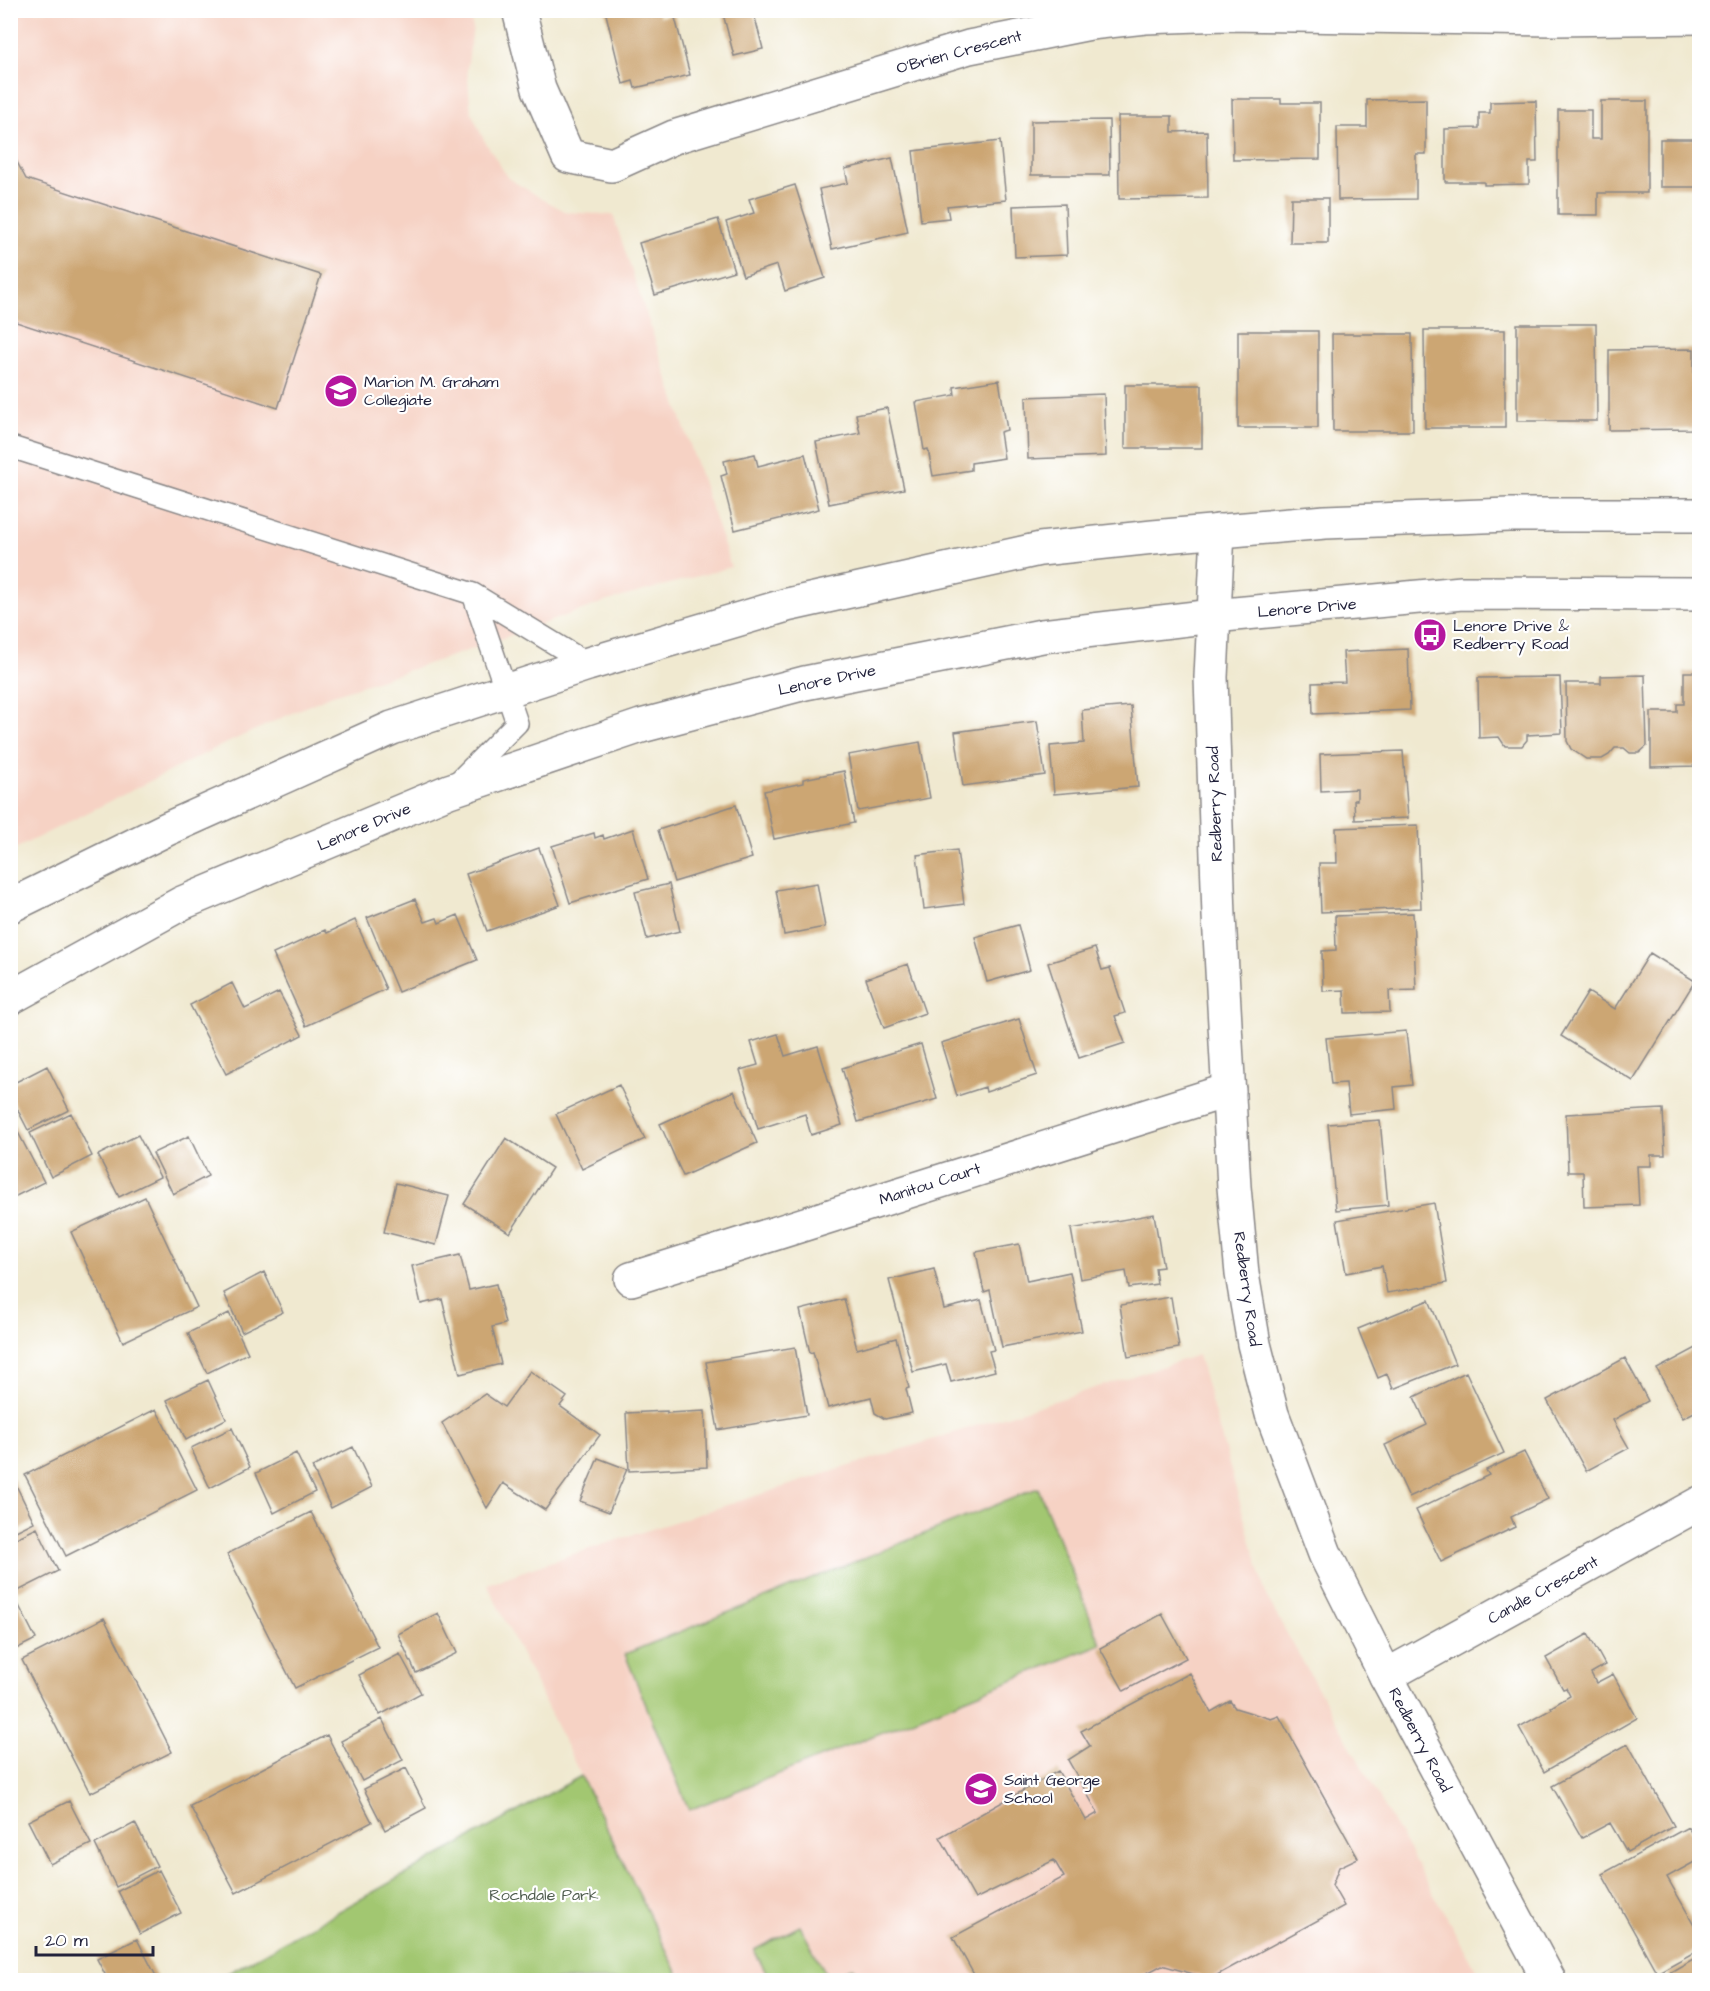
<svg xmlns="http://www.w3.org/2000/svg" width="1710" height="1991" font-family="'Architects Daughter',sans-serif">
<rect width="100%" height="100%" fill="#fff"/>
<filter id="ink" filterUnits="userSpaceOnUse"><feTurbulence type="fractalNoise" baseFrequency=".0167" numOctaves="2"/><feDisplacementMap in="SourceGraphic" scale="12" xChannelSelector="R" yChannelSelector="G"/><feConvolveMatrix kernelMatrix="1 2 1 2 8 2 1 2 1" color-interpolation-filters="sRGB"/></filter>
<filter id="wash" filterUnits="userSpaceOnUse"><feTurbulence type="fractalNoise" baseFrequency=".008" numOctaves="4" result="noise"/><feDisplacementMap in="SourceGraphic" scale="24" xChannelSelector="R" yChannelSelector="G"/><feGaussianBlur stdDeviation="1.35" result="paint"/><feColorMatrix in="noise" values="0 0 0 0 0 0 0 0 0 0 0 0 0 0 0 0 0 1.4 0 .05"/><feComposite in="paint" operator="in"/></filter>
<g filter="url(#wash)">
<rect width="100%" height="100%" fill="#f0e9d0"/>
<path fill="#f6d2c4" d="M11 11H468L473 27 467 69 471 112 484 140 508 178 544 200 567 212 613 215 731 567 604 602 455 655 327 697 214 749 11 851Z
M1198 1355 1267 1598 1482 1980H681L487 1584 567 1556Z"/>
<path fill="#a2c771" stroke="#627456" stroke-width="1.5" d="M1038 1488 1101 1644 689 1810 625 1654Z
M581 1776 681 1980H216Z
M800 1926 829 1979 853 1967 860 1980H770L754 1950Z"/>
<g id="blocks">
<path fill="#cca673" d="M605 10H658L660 17 674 14 690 75 635 88 633 81 623 84Z
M722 10H753L763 49 734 56Z
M1232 99H1281V103H1320V159L1233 160Z
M1426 99V154H1416V199L1338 200 1337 127H1367V100Z
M1536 101 1537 162H1529V184L1484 185V182H1445V129L1479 128V113H1490V102Z
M1601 101H1647V193H1598V215H1558V110H1591V139H1601Z
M1118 116H1172V132L1207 131 1208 198 1119 199Z
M1109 120 1110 175H1031V121Z
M1660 139H1700V187H1660Z
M1000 141 1006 200 947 206 949 218 921 221 913 151Z
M10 149 26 179 321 275 278 408 10 320Z
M892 158 908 232 832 249 819 189 848 183 845 169Z
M795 185 825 278 785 291 777 265 743 276 726 222 754 213 749 199Z
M1291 198H1328V243H1290Z
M1065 204 1067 255 1015 257 1013 206Z
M718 219 734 271 655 295 639 243Z
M1517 324H1596L1597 421H1517Z
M1424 330H1505V428H1425Z
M1238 331H1318V428H1238Z
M1332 334H1412L1413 431H1333Z
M1694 349V429L1609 430V350Z
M999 380 1007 430 1000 432 1004 458 971 463V470L933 476 928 449 924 450 916 402 955 395 954 387Z
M1125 385H1202V448H1125Z
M1104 394 1106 456 1028 459 1026 397Z
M887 408 904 489 829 504 816 442 860 433 856 414Z
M755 454 758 466 805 454 819 509 735 530 721 476 727 474 724 461Z
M1408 649 1410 710 1313 714 1312 683 1345 682 1343 652Z
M1684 672H1700V766L1651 767V712H1677V704H1684Z
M1645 675 1647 746 1639 753H1630L1624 748H1615L1609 755 1602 759H1586L1571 749 1567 741 1566 683H1601V676Z
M1560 677 1562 733 1527 735V740L1522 746H1505L1499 737 1479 738 1478 678Z
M1131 706 1138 787 1054 794 1050 746 1084 743 1082 710Z
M1037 721 1045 775 963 786 955 732Z
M920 742 930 798 858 811 848 755Z
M1403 751 1408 818 1355 820 1354 800H1357V789L1321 791 1320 754Z
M844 771 854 823 774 839 764 791 803 783V779Z
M736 805 752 858 674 882 658 830Z
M1418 825 1421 908 1321 912 1319 863H1337L1336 828Z
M633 829 648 879 570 903 552 846 594 833 595 838 603 835 604 839Z
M539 848 560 905 487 931 466 874Z
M957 850 964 904 924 909 917 855Z
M817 883 825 927 784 935 776 890Z
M669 884 680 931 647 939 635 892Z
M415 899 425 922 437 918 439 923 458 915 477 960 398 992 367 918Z
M1413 913 1416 990 1389 991 1390 1012 1345 1013 1344 990 1323 991 1322 951 1336 950 1335 916Z
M355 920 386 989 306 1026 273 954 325 930 327 933Z
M1018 925 1030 970 987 982 975 937Z
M1095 948 1102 970 1110 968 1125 1013 1115 1016 1125 1043 1079 1058 1048 963Z
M1650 953 1695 981 1633 1081 1561 1036 1588 992 1615 1009Z
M908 964 925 1013 884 1028 866 979Z
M232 983 245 1009 279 992 302 1035 226 1074 190 1005Z
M1019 1019 1037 1075 986 1092 985 1087 957 1096 941 1043Z
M1406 1031 1412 1085 1394 1087 1396 1109 1349 1114 1346 1083 1331 1084 1326 1038Z
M778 1034 785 1056 818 1046 842 1125 811 1135 805 1114 758 1129 740 1070 758 1065 751 1042Z
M921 1044 937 1099 858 1122 842 1068Z
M47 1066 69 1110 28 1130 10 1095V1085Z
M619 1085 645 1139 582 1169 556 1114Z
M734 1091 757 1143 683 1176 660 1124Z
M1663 1109 1665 1155H1651V1166H1637L1639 1205 1584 1207 1583 1172H1568L1566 1114Z
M71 1113 92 1156 51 1177 30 1133Z
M10 1117 44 1182 10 1199Z
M1380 1120 1388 1205 1336 1210 1328 1124Z
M138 1135 160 1177 119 1197 98 1155Z
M189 1136 208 1176 173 1194 153 1153Z
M506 1138 552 1168 510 1233 464 1204Z
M396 1183 449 1196 436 1245 384 1232Z
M145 1197 197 1307 123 1342 71 1232Z
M1434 1203 1447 1283 1387 1293 1382 1266 1346 1273 1337 1220Z
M1154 1214 1163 1267 1155 1268 1157 1284 1129 1288 1126 1271 1080 1279 1071 1229Z
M1019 1244 1027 1281 1070 1272 1082 1331 1002 1347 990 1290 984 1292 976 1252Z
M460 1255 469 1290 496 1284 505 1324 492 1327 501 1364 460 1374 442 1299 421 1304 412 1266Z
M934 1269 944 1309 981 1300 994 1350 989 1351 995 1371 951 1382 946 1364 913 1372 889 1280Z
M264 1272 283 1312 242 1332 224 1293Z
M1171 1297 1179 1348 1128 1357 1120 1305Z
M844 1299 857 1349 896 1338 909 1388 906 1389 912 1413 885 1419 875 1413 871 1397 828 1408 813 1352 810 1353 800 1310Z
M1429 1300 1455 1364 1393 1389 1387 1374 1378 1378 1358 1329Z
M229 1313 248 1353 207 1373 188 1333Z
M1700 1346V1409L1683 1418 1657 1369Z
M795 1347 807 1415 718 1430 706 1362Z
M1625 1358 1648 1401 1613 1420 1629 1448 1586 1471 1547 1400Z
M530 1371 567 1397 560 1406 600 1435 545 1510 503 1483 487 1508 442 1423 485 1394 504 1407Z
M1466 1372 1504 1453 1409 1497 1385 1445 1427 1425 1414 1397Z
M208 1380 226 1419 186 1440 167 1400Z
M156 1409 197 1490 66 1556 25 1475Z
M667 1411V1413L705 1411 707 1467 629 1471 626 1413Z
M232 1428 250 1467 210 1488 191 1448Z
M353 1447 372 1487 331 1508 312 1467Z
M1524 1452 1548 1499 1511 1517 1515 1527 1441 1562 1416 1510 1489 1475 1486 1470Z
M296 1453 315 1492 274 1513 256 1473Z
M598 1458 627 1469 609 1512 580 1501Z
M13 1479 34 1522 10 1534V1480Z
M311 1512 378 1647 295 1688 227 1554Z
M37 1528 58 1571 18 1591 10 1577V1541Z
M14 1596 36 1639 10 1652V1598Z
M438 1613 457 1653 416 1673 398 1634Z
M1162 1614 1186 1658 1124 1691 1100 1648Z
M104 1618 172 1752 90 1793 22 1660Z
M1588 1634 1605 1665 1591 1673 1596 1683 1613 1674 1637 1718 1544 1772 1519 1727 1552 1709 1551 1707 1570 1696 1566 1688 1563 1689 1546 1658Z
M400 1654 421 1693 380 1715 359 1675Z
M1190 1673 1211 1712 1230 1701 1235 1708 1271 1719 1279 1716 1358 1858 1339 1867 1332 1885 1344 1906 1208 1980H1203L1200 1976 1162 1965 1134 1980H977L953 1937 1064 1877 1054 1860 975 1899 940 1837 1058 1771 1086 1820 1098 1813 1068 1760 1090 1746 1081 1731Z
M382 1719 403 1760 362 1781 341 1741Z
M327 1735 372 1822 236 1893 190 1806Z
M1628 1744 1674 1826 1627 1852 1610 1823 1582 1838 1552 1786Z
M406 1768 426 1808 385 1830 364 1789Z
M69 1801 91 1844 50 1864 28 1821Z
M135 1823 157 1866 116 1887 95 1844Z
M1688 1827 1700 1847V1859L1667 1877 1700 1935V1949L1657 1973 1602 1874Z
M159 1870 181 1913 140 1934 118 1891Z
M137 1939 158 1980H108L97 1959Z
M1700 1955V1980H1671L1667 1974Z"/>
</g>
</g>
<g filter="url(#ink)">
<use href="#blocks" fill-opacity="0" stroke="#898686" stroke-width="1.5"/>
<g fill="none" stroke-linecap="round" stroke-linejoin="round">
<defs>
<path id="service" d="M10 449 14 448 473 594 588 664
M456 784 517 723 473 594"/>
<path id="minor" d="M519 10 539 89 568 156 612 165 674 137 969 47 1090 23 1145 17 1226 14 1555 19 1700 17
M631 1279 1229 1090
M1386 1676 1700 1503"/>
<path id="tertiary" d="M1218 531 1211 677 1219 916 1234 1187 1242 1274 1254 1344 1272 1414 1325 1554 1386 1676 1549 1980"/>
<path id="secondary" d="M10 906 167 829 392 728 588 664 787 605 1040 549 1153 537 1325 522 1509 515H1700
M10 998 182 903 449 791 641 726 805 683 1042 636 1213 616 1462 593 1700 594"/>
</defs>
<use href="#service" stroke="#898686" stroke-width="24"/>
<use href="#minor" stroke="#898686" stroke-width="36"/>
<use href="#tertiary" stroke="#898686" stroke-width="36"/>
<use href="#secondary" stroke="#898686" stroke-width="36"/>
<use href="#service" stroke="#fff" stroke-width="21"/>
<use href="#minor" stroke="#fff" stroke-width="33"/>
<use href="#tertiary" stroke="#fff" stroke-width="33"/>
<use href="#secondary" stroke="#fff" stroke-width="33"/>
</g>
</g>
<defs>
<symbol id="school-disc" viewBox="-11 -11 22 22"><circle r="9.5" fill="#b5179e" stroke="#fff"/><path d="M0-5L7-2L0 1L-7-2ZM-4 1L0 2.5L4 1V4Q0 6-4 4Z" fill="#fff"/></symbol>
<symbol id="bus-disc" viewBox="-11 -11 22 22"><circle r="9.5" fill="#b5179e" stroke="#fff"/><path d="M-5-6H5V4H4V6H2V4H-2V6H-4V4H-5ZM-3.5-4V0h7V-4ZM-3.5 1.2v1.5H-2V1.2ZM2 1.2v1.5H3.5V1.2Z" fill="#fff"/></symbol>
</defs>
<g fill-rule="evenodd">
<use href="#school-disc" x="322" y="372" width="38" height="38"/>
<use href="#bus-disc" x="1411" y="616" width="38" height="38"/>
<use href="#school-disc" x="962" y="1770" width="38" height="38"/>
</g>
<g text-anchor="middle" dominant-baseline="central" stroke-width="4.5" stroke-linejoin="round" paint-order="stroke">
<g font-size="16" fill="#22223b" stroke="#fff">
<text transform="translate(959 52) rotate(-15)">O'Brien Crescent</text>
<text transform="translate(1307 608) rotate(-5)">Lenore Drive</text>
<text transform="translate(827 680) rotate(-12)">Lenore Drive</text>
<text transform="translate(1215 804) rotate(-92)">Redberry Road</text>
<text transform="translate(364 827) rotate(-23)">Lenore Drive</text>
<text transform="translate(930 1184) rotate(-18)">Manitou Court</text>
<text transform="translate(1247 1289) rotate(82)">Redberry Road</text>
<text transform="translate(1543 1590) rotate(-29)">Candle Crescent</text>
<text transform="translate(1420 1740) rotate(62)">Redberry Road</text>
</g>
<g font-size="16" fill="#22223b" stroke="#fff" text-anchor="start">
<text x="364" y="382">Marion M. Graham<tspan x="364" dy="18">Collegiate</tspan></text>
<text x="1453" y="626">Lenore Drive &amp;<tspan x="1453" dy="18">Redberry Road</tspan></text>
<text x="1004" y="1780">Saint George<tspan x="1004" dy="18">School</tspan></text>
</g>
<g font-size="16" fill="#4f5c4e" stroke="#fff">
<text x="544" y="1895">Rochdale Park</text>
</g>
</g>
<rect width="1710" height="1991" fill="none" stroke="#fff" stroke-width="36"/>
<path d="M36 1946v9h117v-9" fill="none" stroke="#22223b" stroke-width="3"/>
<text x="45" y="1946" font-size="18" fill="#22223b" stroke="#ffffff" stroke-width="4.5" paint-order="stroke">20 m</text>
</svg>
